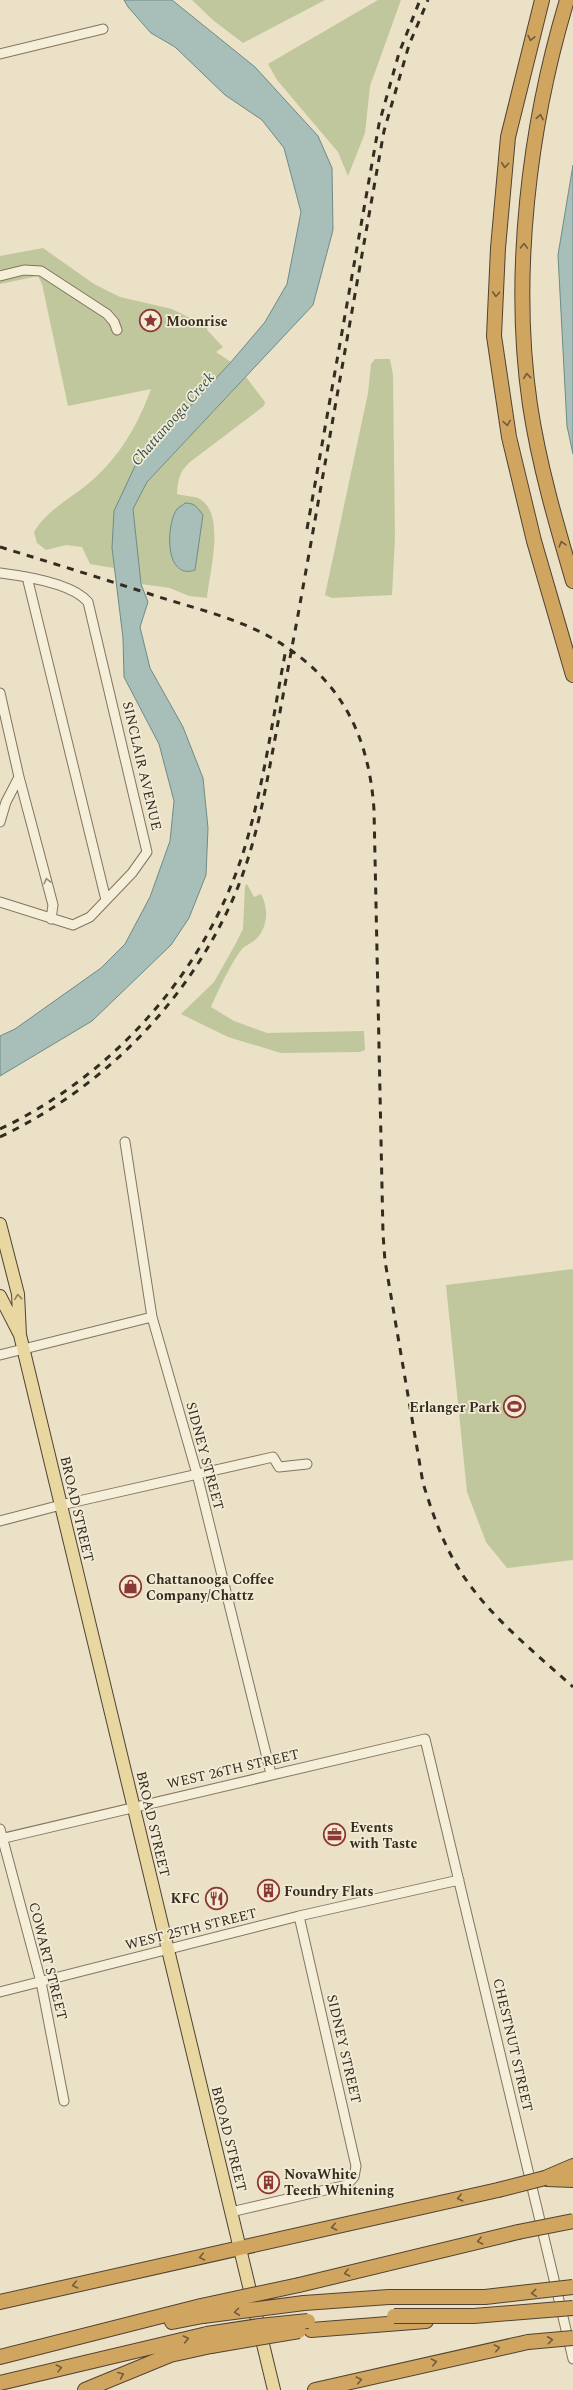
<svg xmlns="http://www.w3.org/2000/svg" width="573" height="2390" font-family="Spectral,serif">
<rect width="100%" height="100%" fill="#eae1c7"/>
<path fill="#c0c79c" fill-rule="evenodd" d="M192 0H325L243 43 214 21Z
M378 0H401L370 86 365 133 348 176 338 152 277 80 268 64Z
M43 248 94 284 120 297 172 309 206 326 208 331 223 347 216 352 231 362 135 466 112 548 114 568 90 564 82 547 66 545 46 550 37 543 34 532C47 510 70 499 89 483 119 458 138 425 151 389L68 406 42 284 38 276 0 284V256Z
M375 359H390L393 375 395 538 392 595 332 598 325 595 368 393 371 364Z
M246 377 265 402 264 406 190 462C179 472 178 480 177 494 183 496 192 496 198 498 227 511 209 575 207 598L189 596 170 588 141 584 133 509 147 482ZM203 515 195 570C165 581 170 534 173 519Z
M247 884 254 897 261 894C269 908 268 929 255 940 252 943 246 945 242 949 232 961 218 991 211 1007L234 1021 267 1033 364 1031 365 1050 360 1052 281 1053 228 1037 181 1014 214 982 235 945 243 929 245 886Z
M573 1269V1560L507 1568 486 1542 467 1492 446 1285Z"/>
<path fill="#a7beb9" stroke="#6f8b86" d="M124 0H172L255 67 318 136 332 168 333 230 313 305 147 482 133 509 141 584 148 602 140 627 150 668 183 727 203 778 208 828 206 875 189 918 171 945 92 1021 0 1076V1036L15 1029 101 968 125 944 150 897 170 841 174 801 159 744 124 677 123 638 112 548 114 511 135 466 231 362 265 322 287 284 301 212 284 148 262 120 225 95 175 47 151 33 128 7Z
M573 165V454L567 426 558 255Z
M185 503C195 503 197 507 203 515L195 570C164 581 166 524 177 509 179 507 183 505 185 503Z"/>
<g fill="none" stroke-linecap="round" stroke-linejoin="round">
<defs>
<path id="minor" d="M0 54 103 29
M0 276 24 270 41 271 107 314 114 322 117 330
M0 573C24 576 72 583 88 602L147 852 132 873 90 917 73 925 0 902
M27 577 106 900
M0 693 19 777 6 802 0 822
M19 777 53 905 51 919
M125 1142 152 1317 197 1474 271 1774
M0 1355 152 1317
M0 1521 61 1505 273 1457 279 1467 307 1464
M0 1829 41 1982 64 2101
M0 1839 425 1739 573 2359
M0 1992 299 1916 459 1880
M231 2212 347 2185 354 2177 356 2166 299 1916"/>
<path id="major" d="M0 1224 18 1294 20 1335 274 2390
M0 1296 19 1333"/>
<path id="highway" d="M542 0 508 137 498 248 494 336 509 437 534 541 573 675
M567 0C529 126 511 275 530 405 539 465 556 523 573 581
M545 2178 573 2166
M547 2179 573 2180
M299 2285 518 2232
M0 2302 498 2190
M304 2303 389 2297
M172 2322 203 2316
M311 2330 426 2321
M0 2357 201 2306
M0 2383 207 2334
M85 2390 170 2355 211 2346
M315 2390 528 2342"/>
</defs>
<use href="#minor" stroke="#83745e" stroke-width="11"/>
<use href="#major" stroke="#524232" stroke-width="14"/>
<use href="#highway" stroke="#524232" stroke-width="16"/>
<use href="#minor" stroke="#f5eed9" stroke-width="9"/>
<use href="#major" stroke="#e9d7a2" stroke-width="12"/>
<use href="#highway" stroke="#d0a560" stroke-width="14"/>
<path stroke="#352b20" stroke-width="3" stroke-dasharray="7 7" stroke-linecap="butt" d="M307 529 379 124 399 53 420 0
M0 547C52 563 104 579 156 596 194 608 236 618 270 637 339 676 369 733 374 810L383 1234 385 1261 423 1483C431 1509 440 1535 453 1559 481 1610 530 1648 573 1687
M0 1129C114 1075 206 971 244 850 264 785 273 716 286 649
M0 1137C98 1090 177 1013 225 916 250 866 261 814 271 760 280 712 289 663 298 615 327 454 355 293 384 131L409 45 428 0"/>
<defs>
<path id="highway-bridge" d="M498 2190 545 2178
M518 2232 573 2221
M389 2297H485L573 2287
M201 2306 299 2285
M203 2316 304 2303
M394 2316H474L573 2308
M207 2334 259 2326 308 2321
M528 2342 573 2338
M211 2346 299 2331"/>
</defs>
<use href="#highway-bridge" stroke="#524232" stroke-width="16" stroke-linecap="butt"/>
<use href="#highway-bridge" stroke="#d0a560" stroke-width="14"/>
</g>
<defs><path id="oneway-chevron" d="M-2-3.5L2.5 0L-2 3.5" fill="none" stroke-width="1.6" stroke-linecap="round" stroke-linejoin="round"/></defs>
<g stroke="#735c3a">
<use href="#oneway-chevron" transform="translate(531 38) rotate(103)"/>
<use href="#oneway-chevron" transform="translate(540 117) rotate(-79)"/>
<use href="#oneway-chevron" transform="translate(505 165) rotate(95)"/>
<use href="#oneway-chevron" transform="translate(524 246) rotate(-88)"/>
<use href="#oneway-chevron" transform="translate(496 294) rotate(93)"/>
<use href="#oneway-chevron" transform="translate(527 376) rotate(-96)"/>
<use href="#oneway-chevron" transform="translate(507 423) rotate(81)"/>
<use href="#oneway-chevron" transform="translate(562 544) rotate(-106)"/>
<use href="#oneway-chevron" transform="translate(460 2198) rotate(167)"/>
<use href="#oneway-chevron" transform="translate(334 2227) rotate(167)"/>
<use href="#oneway-chevron" transform="translate(480 2241) rotate(166)"/>
<use href="#oneway-chevron" transform="translate(202 2257) rotate(168)"/>
<use href="#oneway-chevron" transform="translate(347 2273) rotate(166)"/>
<use href="#oneway-chevron" transform="translate(75 2285) rotate(168)"/>
<use href="#oneway-chevron" transform="translate(534 2293) rotate(175)"/>
<use href="#oneway-chevron" transform="translate(237 2312) rotate(173)"/>
<use href="#oneway-chevron" transform="translate(186 2339) rotate(-12)"/>
<use href="#oneway-chevron" transform="translate(550 2340) rotate(-6)"/>
<use href="#oneway-chevron" transform="translate(497 2348) rotate(-12)"/>
<use href="#oneway-chevron" transform="translate(434 2362) rotate(-13)"/>
<use href="#oneway-chevron" transform="translate(59 2368) rotate(-14)"/>
<use href="#oneway-chevron" transform="translate(121 2375) rotate(-23)"/>
<use href="#oneway-chevron" transform="translate(359 2380) rotate(-13)"/>
</g>
<use stroke="#958c7c" href="#oneway-chevron" transform="translate(47 881) rotate(-104)"/>
<use stroke="#8f8161" href="#oneway-chevron" transform="translate(18 1297) rotate(-96)"/>
<defs>
<symbol id="sight-ring" viewBox="-11 -11 22 22"><circle r="9.5" fill="#f2ebd5" stroke="#8c3834" stroke-width="1.5"/><path d="M0-6L1.8-2.2L6-1.7L2.9 1.2L3.7 5.4L0 3.3L-3.7 5.4L-2.9 1.2L-6-1.7L-1.8-2.2Z" fill="#8c3834"/></symbol>
<symbol id="stadium-ring" viewBox="-11 -11 22 22"><circle r="9.5" fill="#f2ebd5" stroke="#8c3834" stroke-width="1.5"/><path d="M0-5a6.5 5 0 1 0 0 10a6.5 5 0 1 0 0-10ZM-3.5-1.8h7v3.6h-7Z" fill="#8c3834"/></symbol>
<symbol id="shop-ring" viewBox="-11 -11 22 22"><circle r="9.5" fill="#f2ebd5" stroke="#8c3834" stroke-width="1.5"/><path d="M-5-2.5h2.3a2.7 3.5 0 0 1 5.4 0H5L5.5 6h-11ZM-1.5-2.5h3a1.5 2.3 0 0 0-3 0Z" fill="#8c3834"/></symbol>
<symbol id="office-ring" viewBox="-11 -11 22 22"><circle r="9.5" fill="#f2ebd5" stroke="#8c3834" stroke-width="1.5"/><path d="M-6-3h4V-5.5h4V-3h4V5H-6ZM-1-4.5V-3h2v-1.5ZM-6 0V1H6V0Z" fill="#8c3834"/></symbol>
<symbol id="building-ring" viewBox="-11 -11 22 22"><circle r="9.5" fill="#f2ebd5" stroke="#8c3834" stroke-width="1.5"/><path d="M-4-6H4V6H1V3H-1V6H-4ZM-2.5-4.3h1.7v1.8h-1.7ZM.8-4.3h1.7v1.8H.8ZM-2.5-1h1.7V.8h-1.7ZM.8-1h1.7V.8H.8Z" fill="#8c3834"/></symbol>
<symbol id="restaurant-ring" viewBox="-11 -11 22 22"><circle r="9.5" fill="#f2ebd5" stroke="#8c3834" stroke-width="1.5"/><path d="M-5-6h1v4h1v-4h1v4h1v-4h1v5L-1.5 .5V6h-2V.5L-5-1ZM5-6V6H3V1.5H1.5Q1.5-4 5-6Z" fill="#8c3834"/></symbol>
</defs>
<g fill-rule="evenodd">
<use href="#sight-ring" x="138" y="308" width="25" height="25"/>
<use href="#stadium-ring" x="502" y="1394" width="25" height="25"/>
<use href="#shop-ring" x="118" y="1574" width="25" height="25"/>
<use href="#office-ring" x="322" y="1822" width="25" height="25"/>
<use href="#building-ring" x="256" y="1878" width="25" height="25"/>
<use href="#restaurant-ring" x="204" y="1886" width="25" height="25"/>
<use href="#building-ring" x="256" y="2170" width="25" height="25"/>
</g>
<g text-anchor="middle" dominant-baseline="central" stroke-width="3.5" stroke-linejoin="round" paint-order="stroke">
<g font-size="14" font-weight="bold" fill="#352b20" stroke="#f2ebd5" text-anchor="start">
<text x="166" y="321">Moonrise</text>
<text x="500" y="1407" text-anchor="end">Erlanger Park</text>
<text x="146" y="1579">Chattanooga Coffee<tspan x="146" dy="16">Company/Chattz</tspan></text>
<text x="350" y="1827">Events<tspan x="350" dy="16">with Taste</tspan></text>
<text x="284" y="1891">Foundry Flats</text>
<text x="200" y="1898" text-anchor="end">KFC</text>
<text x="284" y="2174">NovaWhite<tspan x="284" dy="16">Teeth Whitening</tspan></text>
</g>
<g font-size="14" fill="#352b20" stroke="#f2ebd5">
<text transform="translate(142 766) rotate(77)">SINCLAIR AVENUE</text>
<text transform="translate(205 1456) rotate(75)">SIDNEY STREET</text>
<text transform="translate(77 1509) rotate(77)">BROAD STREET</text>
<text transform="translate(233 1769) rotate(-13)">WEST 26TH STREET</text>
<text transform="translate(153 1824) rotate(77)">BROAD STREET</text>
<text transform="translate(191 1929) rotate(-14)">WEST 25TH STREET</text>
<text transform="translate(48 1961) rotate(76)">COWART STREET</text>
<text transform="translate(513 2045) rotate(77)">CHESTNUT STREET</text>
<text transform="translate(344 2049) rotate(77)">SIDNEY STREET</text>
<text transform="translate(229 2139) rotate(76)">BROAD STREET</text>
</g>
<g font-size="15" font-style="italic" fill="#315353" stroke="#f2ebd5">
<text transform="translate(173 419) rotate(-49)">Chattanooga Creek</text>
</g>
</g>
</svg>
